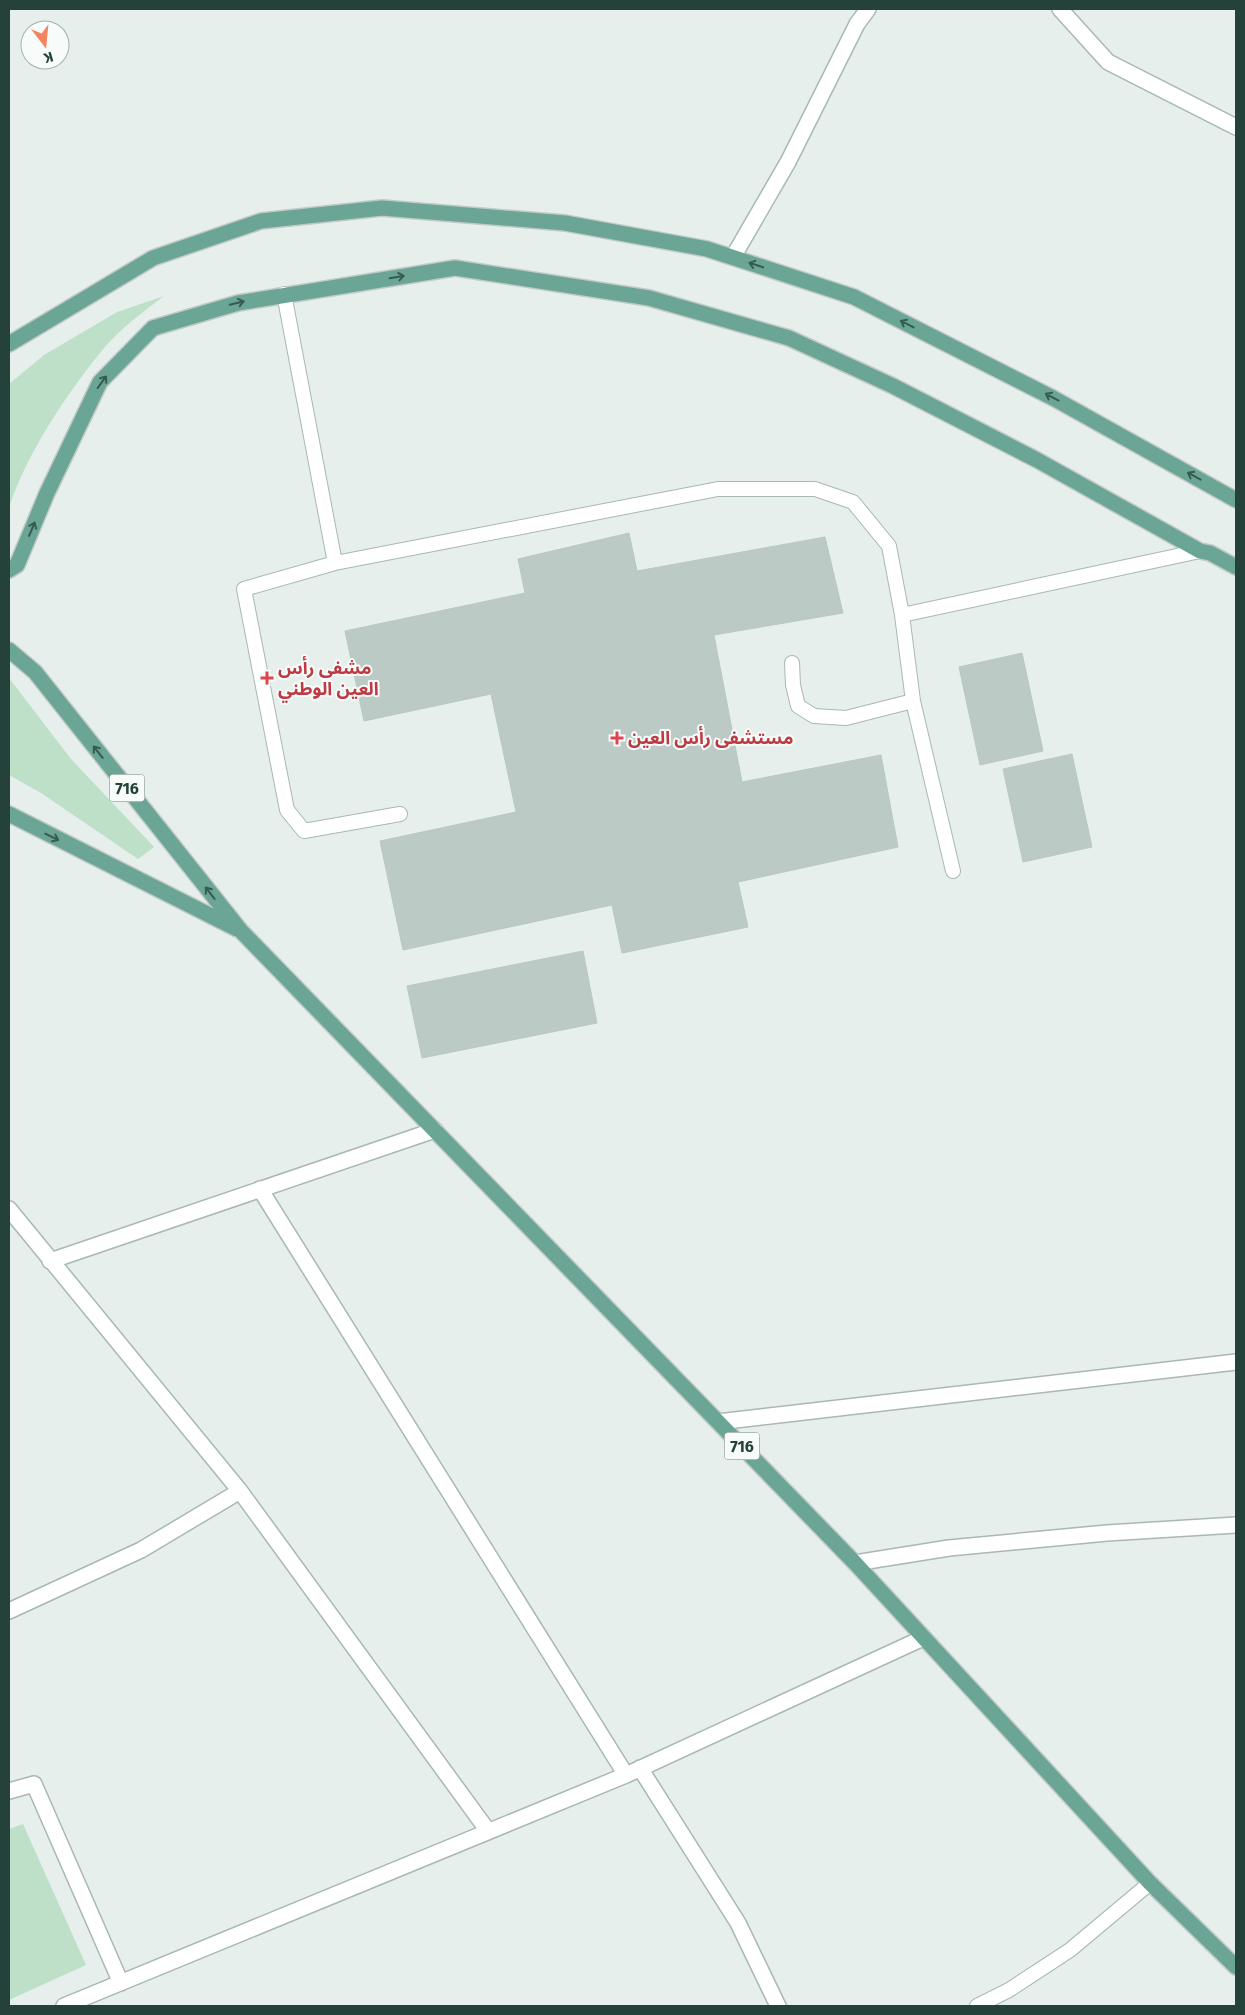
<svg xmlns="http://www.w3.org/2000/svg" width="1245" height="2015" font-family="'Fira Sans','Noto Sans Arabic',sans-serif">
<rect width="100%" height="100%" fill="#e6efeb"/>
<path fill="#bfe0c8" d="M164 296C143 312 121 328 104 348 69 390 25 456 9 508V384L44 355 117 312Z
M9 678 71 759 154 847 138 859 41 793 9 775Z
M23 1824 86 1965 9 2000V1829Z"/>
<path fill="#bbcac4" stroke="#b8c9c2" d="M629 533 637 571 825 537 843 613 714 635 742 782 881 755 898 847 738 882 748 927 622 953 612 905 403 950 380 841 516 812 491 694 364 721 345 631 525 593 518 559Z
M1022 653 1043 751 980 765 959 667Z
M1072 754 1092 847 1023 862 1003 769Z
M583 951 597 1023 422 1058 407 986Z"/>
<g fill="none" stroke-linecap="round" stroke-linejoin="round">
<defs>
<path id="service" d="M284 294 335 563 244 589 287 810 304 831 400 814
M335 563 718 489H815L853 502 889 546 902 615
M792 663 793 685 798 706 814 716 846 718 913 701
M953 871 913 701 902 615 1200 551
M977 2006 1009 1990 1070 1950 1150 1883"/>
<path id="minor" d="M1060 9 1108 62 1236 127
M733 257 788 162 857 24 868 9
M260 1189 626 1775
M9 1209 240 1491 488 1831
M50 1261 435 1130
M718 1422 1236 1362
M855 1563 949 1548 1107 1533 1236 1525
M9 1611 141 1550 240 1491
M640 1768 738 1923 778 2006
M9 1791 34 1784 121 1983
M64 2006 626 1775 923 1638"/>
<path id="primary" d="M9 344 153 258 261 221 382 208 565 223 707 249 854 297 1053 398 1236 500
M9 570 17 565 47 493 100 382 153 328 238 303 455 268 649 298 789 338 893 386 1037 460 1200 551 1210 553 1236 567
M9 650 35 672 241 931 855 1563 1150 1883 1236 1967
M9 814 237 929"/>
</defs>
<use href="#service" stroke="#a8b8b2" stroke-width="16"/>
<use href="#minor" stroke="#a8b8b2" stroke-width="18"/>
<use href="#primary" stroke="#c2cac8" stroke-width="18"/>
<use href="#service" stroke="#fff" stroke-width="14"/>
<use href="#minor" stroke="#fff" stroke-width="15"/>
<use href="#primary" stroke="#6aa596" stroke-width="15"/>
</g>
<defs><path id="oneway-shaft" d="M-6 0H5M1.5-3L5.5 0L1.5 3" fill="none" stroke-width="1.6" stroke-linecap="round" stroke-linejoin="round" transform="scale(1.25)"/></defs>
<g stroke="#365b51">
<use href="#oneway-shaft" transform="translate(756 265) rotate(-162)"/>
<use href="#oneway-shaft" transform="translate(397 277) rotate(-9)"/>
<use href="#oneway-shaft" transform="translate(237 303) rotate(-14)"/>
<use href="#oneway-shaft" transform="translate(907 324) rotate(-153)"/>
<use href="#oneway-shaft" transform="translate(102 382) rotate(-54)"/>
<use href="#oneway-shaft" transform="translate(1052 397) rotate(-152)"/>
<use href="#oneway-shaft" transform="translate(1194 476) rotate(-151)"/>
<use href="#oneway-shaft" transform="translate(32 529) rotate(-67)"/>
<use href="#oneway-shaft" transform="translate(98 752) rotate(-128)"/>
<use href="#oneway-shaft" transform="translate(52 837) rotate(26)"/>
<use href="#oneway-shaft" transform="translate(210 893) rotate(-128)"/>
</g>
<g fill="#e0444e" stroke="#f7fbf9" stroke-width="2">
<path d="M264.5 670.5h5v5h5v5h-5v5h-5v-5h-5v-5h5z"/>
<path d="M614.5 730.5h5v5h5v5h-5v5h-5v-5h-5v-5h5z"/>
</g>
<g text-anchor="middle" dominant-baseline="central" stroke-width="4" stroke-linejoin="round" paint-order="stroke">
<g fill="#f7fbf9" stroke="#637a73" stroke-width="1">
<rect x="109.5" y="774.5" width="35" height="27" rx="4"/>
<rect x="724.5" y="1432.5" width="35" height="27" rx="4"/>
</g>
<g font-size="16" font-weight="bold" fill="#24423a">
<text x="127" y="788">716</text>
<text x="742" y="1446">716</text>
</g>
<g font-size="18" font-weight="bold" fill="#be3a42" stroke="#f7fbf9" text-anchor="start">
<text x="278" y="668">مشفى رأس<tspan x="278" dy="21">العين الوطني</tspan></text>
<text x="628" y="738">مستشفى رأس العين</text>
</g>
</g>
<rect width="1245" height="2015" fill="none" stroke="#24423a" stroke-width="20"/>
<g transform="translate(45 45) rotate(164)"><circle r="24" fill="#f7fbf9" stroke="#a3b1ad"/>
<path d="M0-4L9 19L0 12L-9 19Z" fill="#f4845f"/>
<text y="-8" font-size="14" font-weight="bold" text-anchor="middle" fill="#24423a">K</text>
</g>
</svg>
